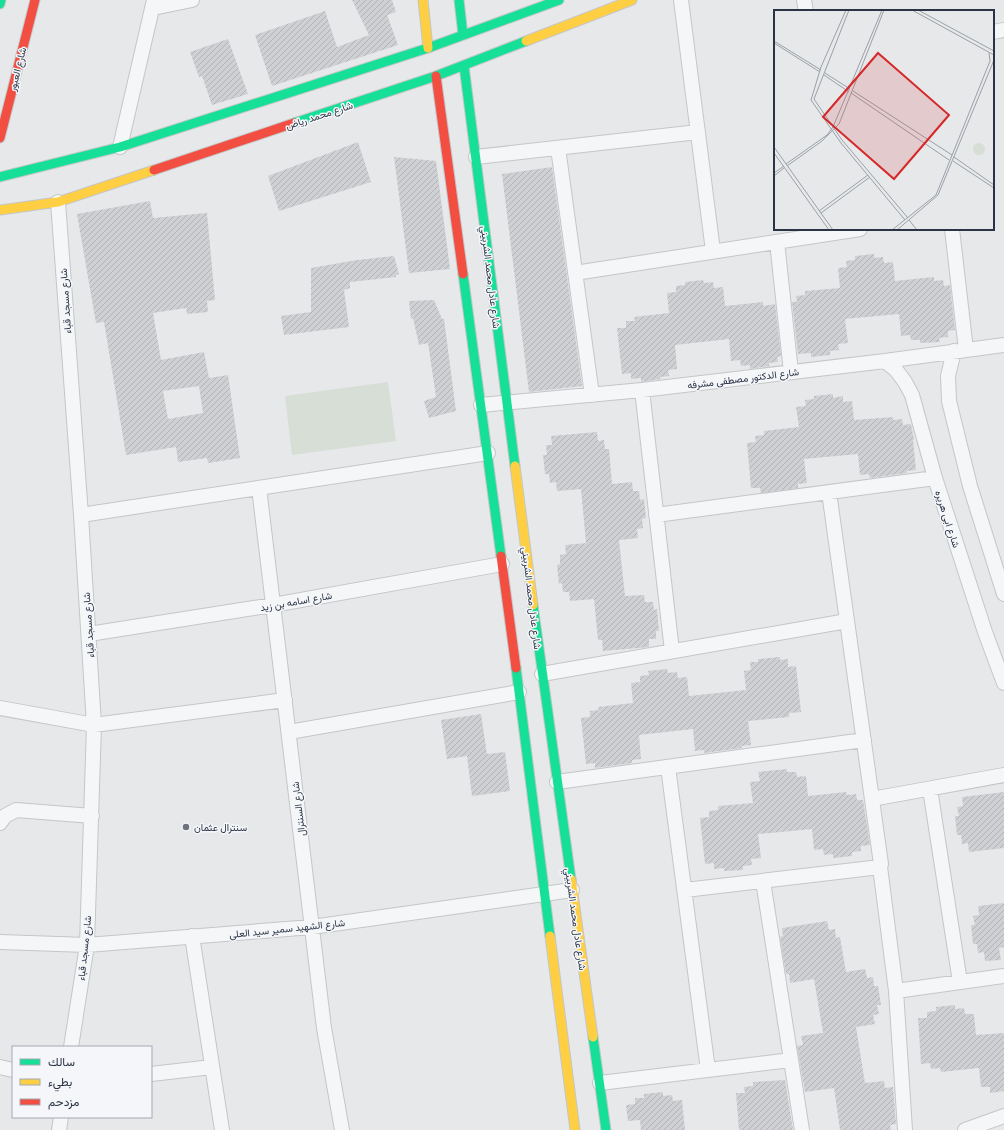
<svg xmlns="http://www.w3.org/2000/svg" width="1004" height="1130" font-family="'Public Sans',Vazirmatn,sans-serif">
<defs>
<pattern id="building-hatch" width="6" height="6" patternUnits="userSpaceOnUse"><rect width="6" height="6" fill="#ced0d3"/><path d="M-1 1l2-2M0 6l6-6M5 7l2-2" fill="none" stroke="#b1b3b6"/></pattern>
</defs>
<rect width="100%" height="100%" fill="#e6e8ea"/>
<path fill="#d6ded6" d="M388 382 396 441 292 455 285 396Z"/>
<path fill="url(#building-hatch)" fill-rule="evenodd" d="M352 0H392L396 12 387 15 398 45 272 86 255 35 325 11 337 47 369 35Z
M228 39 248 94 212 105 202 76 199 77 190 52Z
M358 142 371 182 279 211 268 176Z
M394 157 436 161 450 269 409 273Z
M552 167 582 386 529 392 502 174Z
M150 201 153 218 207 213 215 300 207 301 208 312 187 314 186 308 153 313 161 360 204 352 209 378 228 375 240 458 208 463 207 458 178 462 176 447 126 455 104 322 96 323 77 214ZM199 386 203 413 168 419 163 391Z
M874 254V258L883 257 884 263 893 262 895 281 934 277V281L943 280 944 286 950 285 955 330 948 331V337L939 338 940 342 920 343V340H911L910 335 901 336 899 314 845 319 848 343 838 344 839 350 830 351V355L811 357V353L798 354 792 302H797L796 296 805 295V291L840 288 838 268 847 267 846 261 855 260V256Z
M394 256 399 274 396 275V277L350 282V288L344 290 349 327 284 335 281 316 311 312V268L357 260Z
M703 280 704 283 713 282 714 288 723 287 725 306 763 302V306L775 304 781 356 777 357 778 362 769 363V366L750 369V365L741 366 740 360 731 361 729 339 675 345 677 369 668 370 669 376 660 377V379L641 382V378L631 379V373L622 374 617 328H626V321H635L634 317 669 313 667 293 676 292V286L685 285V282Z
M434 300 442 319H444L456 411 429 418 424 401 436 397 428 343 419 345 413 318 411 319 409 301Z
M833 394V398L843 396V402L852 401 854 420 893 417V420L902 419 903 425 911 424 914 440H913L916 470 907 471V473L870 478 869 474 860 475 858 454 804 459 807 483 798 484V488L761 493 760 488H751L747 443 756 442 755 436 764 435V431L799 427 796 407 806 406 805 400 814 399V396Z
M597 432 598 441 604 440 605 449H609L612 484 632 482 633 491H639L640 500 644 499 646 518 642 519 643 528 637 529 638 538 619 540 625 596 644 595 645 602H653L654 610 657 609 659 631H656V639H649V647L603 651 602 640H598L594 599 570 601 569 592H563L562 583 559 584 557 565 560 564V555L566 554 565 545 586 543 581 489 557 491 556 482 550 483 549 474H545L543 455H547L546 445H552L551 436Z
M780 657V660L788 659V667L796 666 801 712 789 713V717L748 721 751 745 741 746 742 748 704 753V750L695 751 693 729 639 735 641 759 632 760V763L595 768V763L586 764 581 718 590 717V711L599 710 598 707 633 703 631 683 640 682V676L649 675 648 671 667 669 668 673 677 672 678 678 687 677 689 696 746 690 744 671 751 670 750 662H758V659Z
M481 714 487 754 505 752 510 791 472 796 467 756 447 759 441 720Z
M787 769V772H796L797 777 806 776 808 796 846 792 847 795 856 794 857 800H863L870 845 861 846V851L852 852V856L833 858V854L824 855 823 849 814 850 812 829 758 834 761 858 751 859 752 865 743 866V870L724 871V868L714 869V863L705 864 700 818 709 817V811L718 810V806L753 803 750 782 760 781 758 772Z
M1004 792V848L969 852 968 843 962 844 961 835H957L955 816H959L957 807 963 806 962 797Z
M1004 903V947L999 948 1001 960 985 961 984 952 978 953 977 944H973L971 925H975L973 916 979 915 978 906Z
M827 921 829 930 835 929 836 938 840 937 846 972 865 969 867 978 873 977 874 986H878L881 1005H877L879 1014 873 1015 875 1024 856 1027 865 1083 884 1081 885 1088 893 1087 896 1124 890 1125 891 1130H840L834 1088 805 1092 797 1046 803 1045 801 1036 823 1033 814 979 790 983 789 974H786L780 937 783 936 782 928Z
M955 1005V1009L964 1008 965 1014H974L976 1035 1004 1033V1091L990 1093V1087H981L979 1068 941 1072 940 1068 931 1069 930 1063 921 1064 918 1018H927V1012L936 1011V1007Z
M785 1080 793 1130H739L736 1093H745L744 1087 753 1086V1082Z
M663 1092V1096L672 1095 673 1101 682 1100 685 1130H641L640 1120 628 1121 626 1105 635 1104V1098H644V1094Z"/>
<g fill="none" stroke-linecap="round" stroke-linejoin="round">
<defs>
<path id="street" d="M681 0 713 251
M804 0 806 11
M153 8 192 0
M993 32 1004 30
M120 147 154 0
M558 148 592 395
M476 157 698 132
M58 202 81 515 94 725 87 945 71 1047
M952 229 966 350
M777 242 791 372
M575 273 860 229
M954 351 948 376 949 401 970 486 1004 594
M885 361 896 370 905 382 912 395 935 478 985 632 1004 683
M642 390 672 651
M481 405 642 390 885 361 1004 345
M259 488 324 1028 342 1130
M829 492 881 864 880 867 896 991 905 1130
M81 515 488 453
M656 515 935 478
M89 634 273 605 502 564
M542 674 847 621
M0 708 94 725 285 700
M289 732 519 692
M668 767 708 1070
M557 782 864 740
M930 789 960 982
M872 799 1004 775
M0 823 5 816 16 810 92 816
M763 881 802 1130
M685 890 880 867
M192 936 222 1130
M0 942 87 945 312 927 572 890
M896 991 1004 976
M0 1067 13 1070
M151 1074 212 1067
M600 1083 791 1060
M59 1130 61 1117
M965 1130 1004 1116"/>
<path id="fast" d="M459 0 463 35
M0 4 1 0
M464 66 515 466
M294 123 436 76 526 41
M0 177 120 147 428 48 559 0
M463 274 501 556
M533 605 571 879
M516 668 550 936
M593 1037 606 1130"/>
<path id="slow" d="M423 0 428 48
M526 41 632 0
M0 210 58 202 154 170
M515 466 533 605
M571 879 593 1037
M550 936 575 1130"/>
<path id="jam" d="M436 76 463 274
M0 138 35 0
M154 170 294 123
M501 556 516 668"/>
</defs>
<use href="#street" stroke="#c4c6c8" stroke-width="16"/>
<use href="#fast" stroke="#c4c6c8" stroke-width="11"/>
<use href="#slow" stroke="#c4c6c8" stroke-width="11"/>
<use href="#jam" stroke="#c4c6c8" stroke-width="11"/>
<use href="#street" stroke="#f5f6f7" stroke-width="14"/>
<use href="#fast" stroke="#16e098" stroke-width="9"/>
<use href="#slow" stroke="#ffcf43" stroke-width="9"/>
<use href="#jam" stroke="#f24e42" stroke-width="9"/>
</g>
<circle fill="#6c737f" stroke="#f4f6f9" stroke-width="1.5" cx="186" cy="827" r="4"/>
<g text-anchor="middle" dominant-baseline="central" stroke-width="3" stroke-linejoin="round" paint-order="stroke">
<g font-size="10" fill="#2b3445" stroke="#f4f6f9">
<text transform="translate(17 69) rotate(-76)">شارع العبور</text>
<text transform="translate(319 115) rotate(-18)">شارع محمد رياض</text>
<text transform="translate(491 277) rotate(83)">شارع عادل محمد الشربيني</text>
<text transform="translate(65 301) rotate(-94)">شارع مسجد قباء</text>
<text transform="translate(743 378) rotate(-7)">شارع الدكتور مصطفى مشرفه</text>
<text transform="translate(948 519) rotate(72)">شارع ابى هريره</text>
<text transform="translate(532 598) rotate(83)">شارع عادل محمد الشربيني</text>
<text transform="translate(296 601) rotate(-10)">شارع اسامه بن زيد</text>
<text transform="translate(88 625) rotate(-94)">شارع مسجد قباء</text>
<text transform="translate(298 809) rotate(-97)">شارع السنترال</text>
<text transform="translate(576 919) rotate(82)">شارع عادل محمد الشربيني</text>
<text transform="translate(287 928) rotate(-6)">شارع الشهيد سمير سيد العلى</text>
<text transform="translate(84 948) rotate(-84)">شارع مسجد قباء</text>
</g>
<g font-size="10" fill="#2b3445" stroke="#f4f6f9" text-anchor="start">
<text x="194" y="827">سنترال عثمان</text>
</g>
</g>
<g transform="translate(774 10)">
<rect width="220" height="220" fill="#e6e8ea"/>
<path d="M199 139a6 6 0 1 1 12 0a6 6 0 1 1-12 0Z" fill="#d6ded6"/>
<path fill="none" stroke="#9ba0a8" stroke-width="1" d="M72 0 47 57 37 90 67 133 131 210M75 0 40 89 68 130 134 208M138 0 220 45M144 0 220 41M0 31 47 60M0 33 46 62M51 63 76 79M50 65 75 82M79 81 178 145M77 83 175 150M0 137 59 220M0 143 55 220M180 147 220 175M179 151 220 178M12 154 53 125 59 117 108 0M13 156 48 131 65 114 110 0M0 163 10 156M0 166 10 158M45 201 94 165M47 203 96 167M135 210 143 220M118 220 162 185 216 51 215 43M123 220 164 185 220 50"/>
<path fill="#d62828" fill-opacity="0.15" stroke="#d62828" stroke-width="2" d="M104 43 175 105 120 169 49 107Z"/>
<rect width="220" height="220" fill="none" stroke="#2b3445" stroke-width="2"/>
</g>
<rect x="12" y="1046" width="140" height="72" fill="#f4f6f9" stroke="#a4a8b1"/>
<rect x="20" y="1059" width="20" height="6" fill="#16e098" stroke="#a4a8b1"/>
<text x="48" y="1066" font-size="12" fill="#2b3445">سالك</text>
<rect x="20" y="1079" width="20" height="6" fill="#ffcf43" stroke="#a4a8b1"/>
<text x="48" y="1086" font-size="12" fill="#2b3445">بطيء</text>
<rect x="20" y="1099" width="20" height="6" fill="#f24e42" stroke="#a4a8b1"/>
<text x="48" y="1106" font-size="12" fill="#2b3445">مزدحم</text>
</svg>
